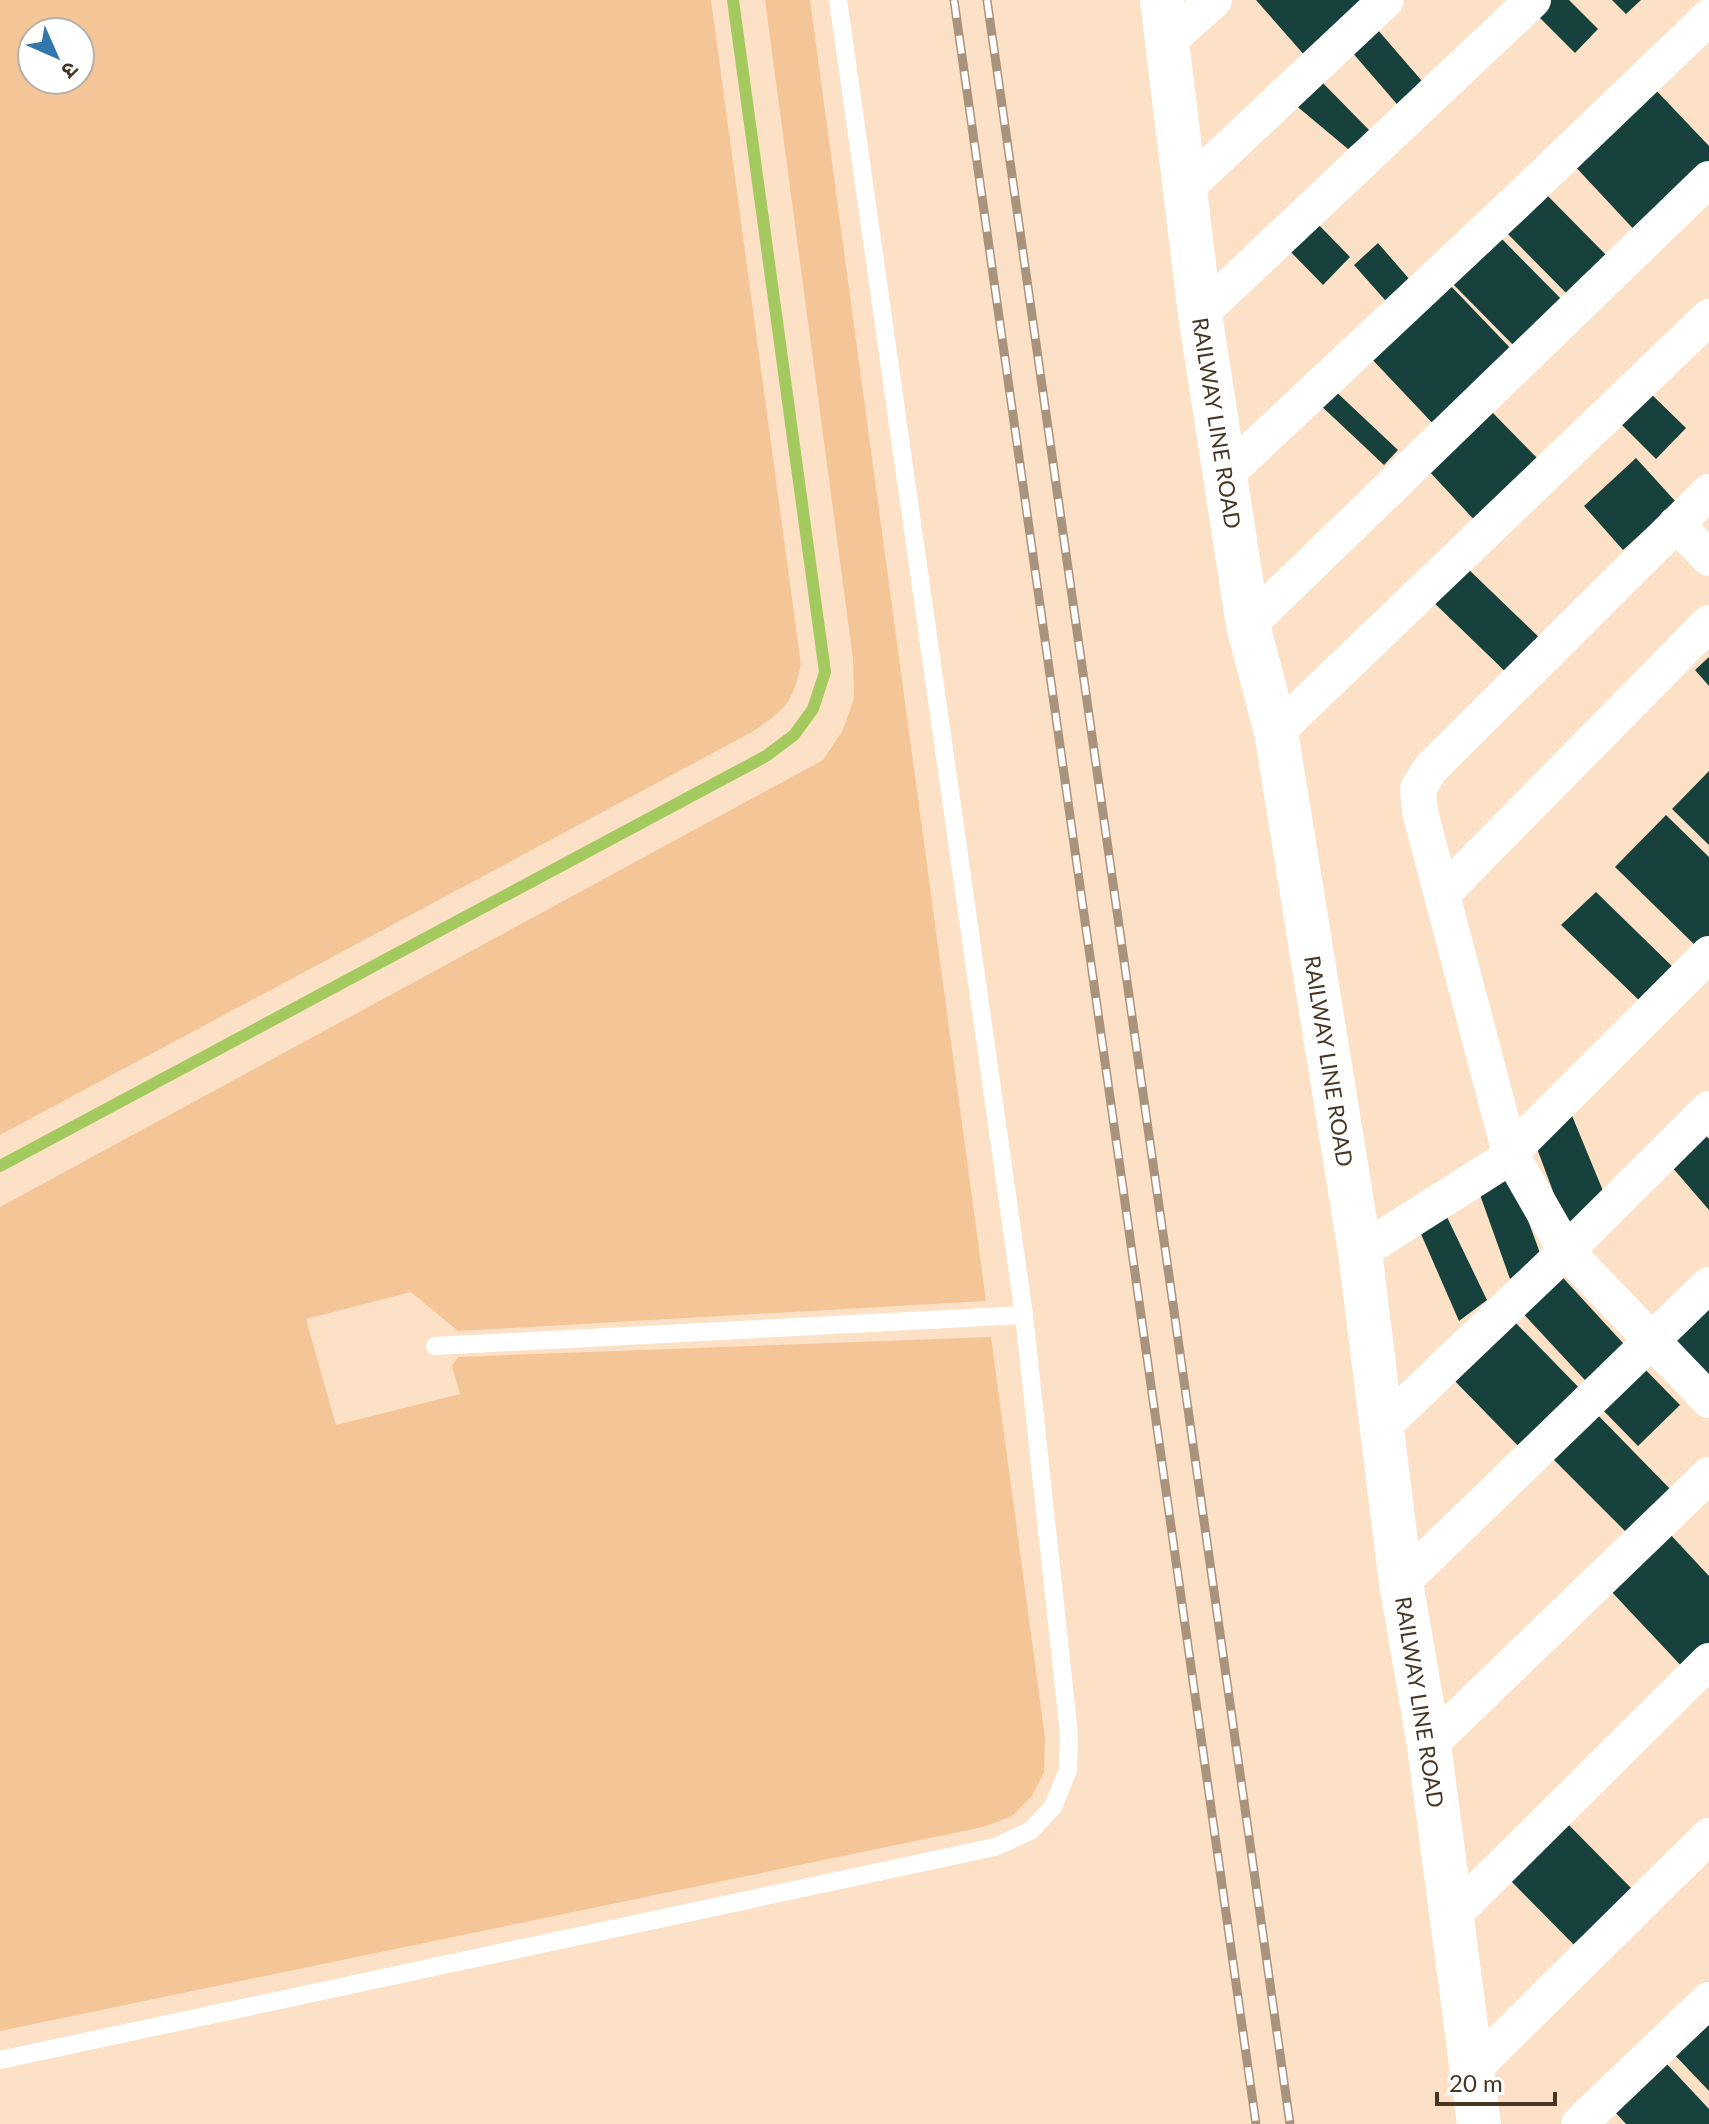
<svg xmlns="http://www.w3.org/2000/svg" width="1709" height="2124" font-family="Lato,'Noto Sans Devanagari',sans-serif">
<rect width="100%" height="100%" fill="#fde1c7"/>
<path fill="#f4c597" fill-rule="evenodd" d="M0 0H711L801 665C792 704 785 710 752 732L0 1135ZM80 32V80H32V32Z
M765 0H810L986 1301 458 1331 411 1292 306 1319 336 1425 460 1394 452 1366 458 1357 991 1337 1045 1738 1044 1772 1032 1796 1012 1816 983 1827 0 2031V1207L823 760 843 730 854 698 853 659Z"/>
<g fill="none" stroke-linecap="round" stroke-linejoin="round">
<path stroke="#a4c95e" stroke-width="12" d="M0 1166 766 756 794 735 813 709 825 672 733 0"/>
</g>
<path fill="#17413c" d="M1256 0H1363L1306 57Z
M1546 0H1569L1598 29 1575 53 1534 12Z
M1612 0H1641L1626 14Z
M1371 22 1428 88 1402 110 1345 44Z
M1318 78 1370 131 1348 149 1293 103Z
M1652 86 1709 146V171L1640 236 1571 162Z
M1539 187 1615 264 1575 302 1499 225Z
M1314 220 1350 257 1323 285 1286 247Z
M1496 233 1570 308 1521 353 1449 280Z
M1378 243 1417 288 1393 309 1354 265Z
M1447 282 1516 354 1438 429 1369 356Z
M1331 387 1398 450 1384 465 1317 402Z
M1647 390 1686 428 1656 459 1617 420Z
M1489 409 1542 463 1479 525 1428 470Z
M1636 458 1676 502 1623 550 1584 506Z
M1464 565 1547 645 1513 679 1428 597Z
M1709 657V686L1695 670Z
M1709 771V845L1672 809Z
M1666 815 1709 857V941L1700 950 1615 867Z
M1596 892 1676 970 1643 1004 1561 925Z
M1568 1106 1606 1198 1567 1229 1532 1135Z
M1697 1126 1709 1139V1210L1665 1159Z
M1509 1168 1540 1253 1510 1279 1479 1192Z
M1446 1215 1487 1300 1459 1321 1421 1234Z
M1554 1268 1633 1354 1596 1392 1516 1306Z
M1709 1304V1379L1671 1340Z
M1511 1318 1590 1399 1530 1458 1450 1376Z
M1636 1360 1680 1405 1638 1446 1594 1401Z
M1589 1406 1673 1492 1629 1535 1544 1450Z
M1669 1533 1709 1576V1652L1687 1672 1609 1589Z
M1561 1817 1637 1894 1580 1951 1504 1874Z
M1709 2019V2091L1670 2050Z
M1665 2062 1709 2109V2124H1626L1613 2110Z"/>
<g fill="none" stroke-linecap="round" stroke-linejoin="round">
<path stroke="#fff" stroke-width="18" d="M435 1346 1024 1315
M0 2060 995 1847 1030 1831 1053 1807 1068 1770 1069 1735 1024 1315 838 0"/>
<path stroke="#fff" stroke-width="36" d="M1168 41 1214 0
M1186 188 1386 0
M1200 314 1533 0
M1225 475 1514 204 1709 17
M1709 492 1430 769 1418 789 1420 812 1510 1153 1566 1251 1709 1400
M1676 524 1709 558
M1248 625 1709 179
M1276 732 1709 317
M1442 894 1709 623
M1360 1252 1500 1163 1709 954
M1381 1428 1566 1251 1709 1109
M1401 1583 1709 1285
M1429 1745 1709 1475
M1451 1917 1709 1661
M1472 2070 1709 1836
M1579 2124 1709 2000"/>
<path stroke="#fff" stroke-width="44" d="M1162 0 1200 314 1248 625 1276 732 1360 1252 1401 1583 1429 1745 1479 2124"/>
<defs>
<path id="rail" d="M954 0 1256 2124
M987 0 1290 2124"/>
</defs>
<use href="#rail" stroke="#aa937c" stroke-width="9"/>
<use href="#rail" stroke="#fff" stroke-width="6" stroke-dasharray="18" stroke-linecap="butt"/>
</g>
<g text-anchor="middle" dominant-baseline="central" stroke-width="8" stroke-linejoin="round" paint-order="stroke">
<g font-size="22" fill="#483624" stroke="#fff">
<text transform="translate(1217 423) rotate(81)">RAILWAY LINE ROAD</text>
<text transform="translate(1329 1061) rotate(81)">RAILWAY LINE ROAD</text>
<text transform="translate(1420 1702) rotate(81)">RAILWAY LINE ROAD</text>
</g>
</g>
<g transform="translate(56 56) rotate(135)"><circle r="38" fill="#ffffff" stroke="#b6afa7" stroke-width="2"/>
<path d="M0-6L14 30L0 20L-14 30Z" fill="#3276ac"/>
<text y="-12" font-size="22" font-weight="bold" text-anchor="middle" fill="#483624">उ</text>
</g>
<path d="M1437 2092v12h118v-12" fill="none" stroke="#483624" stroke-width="4"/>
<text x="1449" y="2092" font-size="24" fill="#483624" stroke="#ffffff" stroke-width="6" paint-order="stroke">20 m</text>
</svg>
